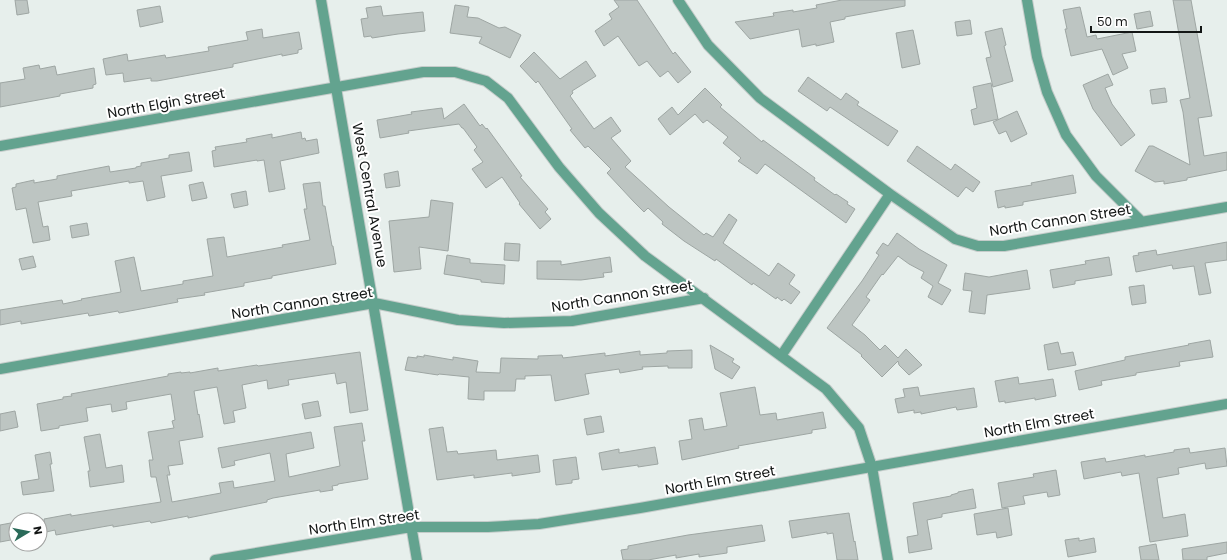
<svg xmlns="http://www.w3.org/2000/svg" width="1227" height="560" font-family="Poppins,sans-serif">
<rect width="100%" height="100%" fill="#e7efec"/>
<path fill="#bdc5c2" stroke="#9ea6a3" d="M15 0H27L29 13 17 15Z
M614 0H637L673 54 675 52 691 72 678 83 668 71 660 77 647 61 639 66 618 36 604 46 595 31 612 19 609 14 619 7Z
M842 0H905V6L845 17V19L830 22 834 42 816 46V44L802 47 799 29 750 39 735 22 774 16 773 13 793 10V12L817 8 816 5Z
M1173 0H1191L1212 116 1198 118 1204 156 1227 152V170L1187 178V180L1164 184V181L1155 182 1135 171 1149 146H1153L1190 165 1183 112 1180 100 1190 98 1189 92Z
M455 5 469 7 467 17 478 18 499 28 505 27 521 35 510 58 479 43 482 37 450 33Z
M160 6 163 22 140 27 137 10Z
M381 6 383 16 423 12 425 31 398 34 372 38 371 36 364 37 361 19 368 18 366 8Z
M1080 7 1087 37 1096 35 1097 39 1132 32 1136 51 1122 54 1128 68 1113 75 1102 49 1071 56 1065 29H1067L1063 10Z
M1150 11 1153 26 1137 29 1134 14Z
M970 20 972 34 957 36 955 22Z
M1002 28 1006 45 1004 46 1013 81 993 87 986 58 991 57 985 32Z
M262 29 263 38 299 32 302 49 298 50V53L282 56V54L233 64V67L157 81H151V78L124 82 123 73 106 75 103 59 127 54 128 61 165 55 166 58 209 51 208 47 248 40 246 32Z
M913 30 920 64 902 68 896 33Z
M534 52 560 79 586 61 596 76 572 91 573 93 570 96 594 129 611 117 621 131 611 138 631 161 625 167 669 207 704 235 706 233 713 237 729 214 737 220 723 243 769 276 778 263 795 275 789 284 800 292 791 304 784 299 782 301 777 297 776 299 753 283 752 285 716 259 715 261 684 241 662 224 663 222 648 208 644 212 634 202 607 173 611 169 588 146 585 148 570 130 572 129 538 81 536 83 520 66Z
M39 65 40 69 55 66 57 75 94 68 96 84 93 85V88L60 94V96L0 107V83L25 79 23 68Z
M1108 74 1113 85 1105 88 1112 104 1135 135 1121 146 1093 109 1083 85Z
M808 77 841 100 846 93 859 102 857 105 898 131 888 146 830 107 827 111 798 91Z
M991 83 998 119 974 125 971 110 977 108 973 87Z
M705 88 722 105 720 107 762 142 763 140 815 178 814 180 835 195 836 194 848 202 847 204 855 209 846 223 765 164 757 174 738 161 741 158 723 143 728 137 707 120 703 123 695 114 670 135 658 119 672 107 678 115Z
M1165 88 1167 102 1152 104 1150 90Z
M464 104 480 126 482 124 486 129 487 128 522 176 520 177 548 209 545 212 551 219 540 229 519 204 520 203 502 177 486 188 472 169 483 162 474 150 477 147 463 128H462L459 124 408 131 409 133 380 138 377 120 412 114 411 112 442 108 444 119Z
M1017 111 1027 134 1011 142 1006 131 999 134 993 122Z
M301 132 302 139 305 138 306 141 317 139 319 153 280 161 285 189 269 192 264 160 257 161V160L214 167 212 151 216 150 215 147 247 142 246 139 272 134V138Z
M917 146 951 170 955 164 980 182 973 192 966 187 958 197 907 161Z
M189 152 192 171 161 176 165 197 147 201 143 181 129 183V181L71 191 72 196 38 202 43 227 48 226 50 240 33 243 26 208 16 210 12 188 16 187V184L34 180V183L57 179V176L109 166 110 172 136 168V167L141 166V163L169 158V155Z
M398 171 400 186 386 188 384 174Z
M1073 175 1076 193 1023 202V205L1005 208V206L998 208 995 191 1032 185 1031 183Z
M203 182 207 198 192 201 189 185Z
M320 182 323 206H325L332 246H333L336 264 272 276V278L244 283V286L204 293 205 295 177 299 178 302 119 313 118 311 89 316 88 313 21 324V321L0 325V310L62 300 63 304 82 300 81 299 121 292 115 261 134 257 141 291 183 284V281L213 276 207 239 224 237 227 257 283 247 282 245 310 240 304 209H307L303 184Z
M246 191 248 205 234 208 231 194Z
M431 200 453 203 448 251 419 247 421 269 394 272 389 221 429 217Z
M87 223 89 235 72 238 70 226Z
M897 233 919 249 947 265 938 283 951 290 942 305 928 297 933 286 921 278 924 272 909 264 898 256 883 275 882 274 866 297 870 300 852 325 865 335 880 350 885 345 898 358 906 349 922 365 909 375 899 365 898 361 882 377 861 356 862 355 827 328 862 281 879 255 876 253 883 243 888 246Z
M1227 242V260L1205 263 1211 293 1199 295 1194 266 1173 269 1172 265 1136 272 1133 256 1139 255 1138 253 1156 250 1157 255Z
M505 243 520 244 519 261 504 260Z
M447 255 470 259V263L505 265 504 284 481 282V280L444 274Z
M33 256 36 267 22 270 19 259Z
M610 257 612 272 603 273 604 277 581 280 537 279V261H561V265Z
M1109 257 1112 275 1075 281V284L1053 288 1050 270 1086 264 1085 261Z
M1027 270 1030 289 987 295 985 314 969 312 972 291 963 290 965 273 989 277Z
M1144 285 1146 303 1132 305 1129 287Z
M1210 340 1213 357 1179 362 1180 366 1136 373V375L1101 381 1102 385 1079 390 1075 371 1125 360V357L1189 345 1188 344Z
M1058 342 1061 354 1073 352 1076 365 1048 370 1044 345Z
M710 345 734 359 732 362 740 367 732 379 715 369Z
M692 350V368H668V366L642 367 643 369 620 373 619 369 585 374 589 394 555 401 551 375 525 376V379H516L515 391H484V400L468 399 469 377 439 374 438 375 405 370 408 357 417 358V356L424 357V355L453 360V357L478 361 476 372 500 373 501 358 538 359V356L562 355 563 358 605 353V356L640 351V355L667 353V351Z
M360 352 368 410 350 413 346 382 337 384 335 373 288 380 289 385 268 389 267 380 242 385 246 408 233 411 235 422 224 424 217 387 194 391 198 415 199 414 203 437 179 441 183 464 168 466 170 475H167L172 502 221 493 219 483 233 481 234 488 275 481 270 453 234 461 235 465 222 468 218 448 311 432 314 448 286 454 289 477 340 466 334 427 362 423 365 441H362L368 479 338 484V485L332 486 333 490 320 492V490L273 498 267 500V502L188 518V516L151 523 150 521 113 527V525L56 535 55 530 46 532 44 519 71 514V516L161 502 156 477H151L149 460H153L148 432 174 428 172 421 175 420 171 394 126 402 127 409 112 412 111 404 86 408 88 421 59 426V428L41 431 37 404 63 399V397L72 396 71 394 168 376V374L181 372V373L190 372V373L218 368V371L257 365 258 366Z
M1018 377 1019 384 1053 379 1056 396 1035 400V398L1005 403V401L999 402 995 381Z
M755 387 760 415 776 413 777 420 823 412 826 428 812 430V433L738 446 739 448 682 460 679 441 692 439 689 420 702 418 704 430 727 426 720 393Z
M918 387 920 396 974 388 977 407 957 410 956 407 921 414V412L914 413V410L898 413 895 399 905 397 903 389Z
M318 401 321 416 305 419 302 404Z
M15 411 18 427 0 431V414Z
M601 416 604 432 587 435 584 419Z
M443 427 447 452 457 451 458 454 496 450 497 460 538 455 540 472 512 476V473L474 478V475L437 480 429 429Z
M100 434 106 468 122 465 124 482 90 487 88 471H90L84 437Z
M655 447 658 464 638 467V465L602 470 599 453 619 449V453Z
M1189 448 1190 453 1225 448 1227 466 1206 469 1205 463 1178 468 1179 474 1157 478 1163 518 1185 514 1188 536 1150 542 1139 473 1122 476 1121 472 1084 479 1081 462 1105 458 1106 462 1145 455V457L1174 452V450Z
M50 452 52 464H50L54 491 23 495 21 482 39 479 35 455Z
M576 457 579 479 572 480V483L556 485 553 460Z
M1056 470 1060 495 1048 497 1047 492 1023 496 1025 504 1002 508 998 483 1034 477 1033 474Z
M973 489 976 508 942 514V517L927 520 932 549 909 553 907 537 918 535 913 503 951 496V495L958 493V492Z
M1008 508 1012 535 997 538 996 532 977 535 974 514Z
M849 513 854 542 855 541 858 560H837L833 533 827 534V532L792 538 789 521Z
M16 522V539L0 542V525Z
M762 525 765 541 727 547V553L699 557V554L676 558V555L648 560H623L621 550 628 549V546L688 535Z
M1079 538V541L1094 538 1096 552 1068 557 1065 540Z
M1227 542V553L1207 557V560H1183L1182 549Z
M1156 544 1159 560H1141L1139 547Z"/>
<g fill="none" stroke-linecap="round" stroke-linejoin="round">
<defs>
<path id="street" d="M321 0 417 560
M678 0 708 45 760 98 890 194
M1027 0 1037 57 1047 92 1066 135 1096 176 1142 222
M0 146 423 72H455L486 81 508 98 559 167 599 213 645 256 826 389 859 428 872 467 888 560
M781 356 890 194 955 239 978 246H1004L1227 207
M0 369 374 303 458 320 504 323 572 321 704 298
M215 560 411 527H488L539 524 640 508 1227 404"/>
</defs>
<use href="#street" stroke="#c5ccca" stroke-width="12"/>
<use href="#street" stroke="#63a38f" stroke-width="10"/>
</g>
<g text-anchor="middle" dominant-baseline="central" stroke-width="4" stroke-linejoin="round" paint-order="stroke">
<g font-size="14" fill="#131615" stroke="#fff">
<text transform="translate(166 103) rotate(-10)">North Elgin Street</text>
<text transform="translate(370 195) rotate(80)">West Central Avenue</text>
<text transform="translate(1060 220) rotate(-9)">North Cannon Street</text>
<text transform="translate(622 296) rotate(-9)">North Cannon Street</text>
<text transform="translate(302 303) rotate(-9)">North Cannon Street</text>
<text transform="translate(1039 423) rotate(-10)">North Elm Street</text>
<text transform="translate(720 480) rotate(-10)">North Elm Street</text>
<text transform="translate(364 522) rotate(-8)">North Elm Street</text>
</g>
</g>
<g transform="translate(28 532) rotate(80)"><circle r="19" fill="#ffffff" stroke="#a1a2a1"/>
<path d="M0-3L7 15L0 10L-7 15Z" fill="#2a6a59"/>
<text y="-6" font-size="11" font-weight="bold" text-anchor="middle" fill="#131615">N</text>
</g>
<path d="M1091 26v6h110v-6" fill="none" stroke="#131615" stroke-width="2"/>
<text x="1097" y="26" font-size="12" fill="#131615" stroke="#ffffff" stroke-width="3" paint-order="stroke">50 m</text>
</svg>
